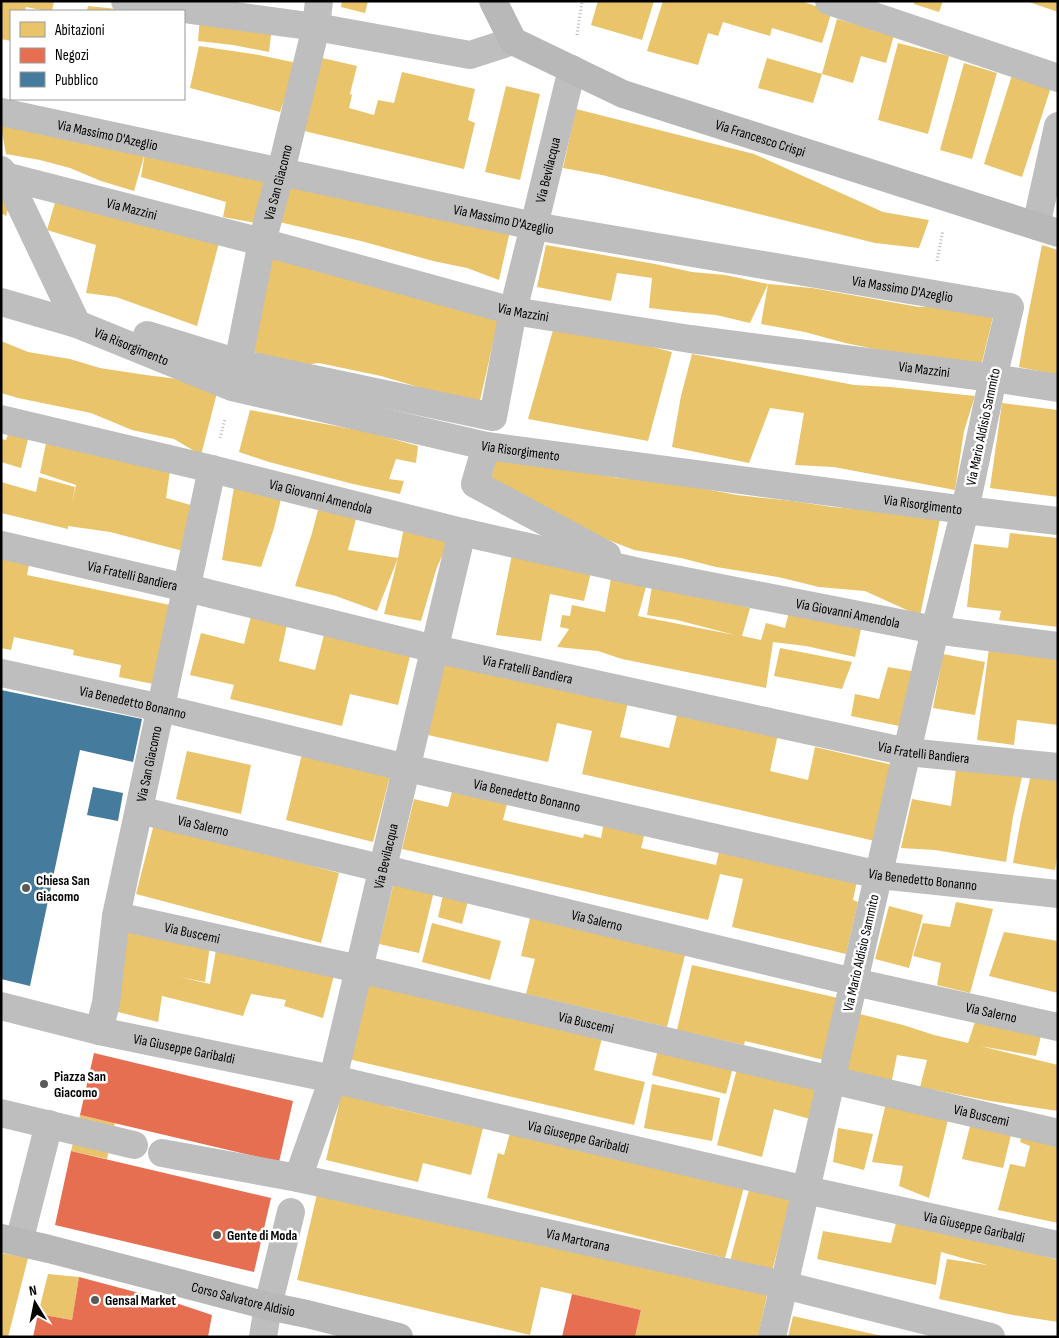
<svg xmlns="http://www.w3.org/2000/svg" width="1059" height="1338" font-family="'Sofia Sans Condensed',sans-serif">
<rect width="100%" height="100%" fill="#fff"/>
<path fill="#e9c46a" d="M1 1H54L52 11H46L26 7 25 11H11V41L1 39Z
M342 1H368L365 13 341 7Z
M598 1H654L642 40 591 25Z
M663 1H800L832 11 822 43 772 28 770 36 723 22 718 36 708 33 698 65 647 51Z
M914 1H943L939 12 914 4Z
M1029 1H1058V12L1029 2Z
M88 6 117 9 116 11H87Z
M200 17 272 27 269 52 233 45 198 41Z
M837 19 894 35 886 63 861 56 853 83 822 74Z
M898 43 949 56 928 134 878 120Z
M199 46 259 55 297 63 280 112 190 88Z
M318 57 357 66 350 94 352 95 349 108 374 115 378 100 394 103 402 72 475 89 468 120 475 123 464 169 300 130Z
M767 58 822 74 813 103 758 88Z
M964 63 997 73 972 159 940 150Z
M1012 75 1051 87 1022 177 984 164Z
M506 86 540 94 520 180 485 172Z
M576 109 754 154 883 212 929 220 919 248 875 243 602 175 563 168Z
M1 119 269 179 261 224 223 217 226 202 141 177 145 153 134 191 101 181 70 168 40 160 6 154 1 126Z
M289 186 510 231 499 280 467 268 433 261 361 241 279 222Z
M1 188 13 191 6 216 1 213Z
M56 199 220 239 197 326 116 297 86 293 96 245 47 230Z
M546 245 655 264 692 272 725 275 768 284 812 288 919 307 957 306 994 313 980 370 845 343 805 332 761 324 768 284 750 323 716 315 683 312 649 308 652 278 617 273 611 301 537 287Z
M1042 245 1058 250V375L1019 367 1026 326Z
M271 256 500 312 479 405 381 376 319 363 286 367 249 349Z
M553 330 591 331 672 352 648 441 528 419Z
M1 341 28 352 70 359 100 368 146 375 186 380 218 389 201 455 174 439 132 430 91 413 18 398 1 393Z
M692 354 854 385 890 387 975 396 964 431 955 490 834 467 795 465 804 413 770 408 749 463 672 447 681 396Z
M1002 403 1058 410V497L990 488Z
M250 410 368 432 418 446 416 463 396 459 389 479 404 481 400 494 353 484 269 462 239 452Z
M11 426 30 431 21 468 1 462V439L6 440Z
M47 438 171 464 166 498 198 507 187 552 110 532 68 526V529L1 513V482L36 492 39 477 75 487 72 504 76 485 40 473Z
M497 455 618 478 657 480 737 495 793 501 832 507 882 511 940 519 920 616 865 591 819 587 778 577 716 567 681 558 634 550 598 536 490 483Z
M234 487 281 499 274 528 261 567 222 560Z
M319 506 357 515 348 550 398 558 404 527 449 539 436 570 421 621 384 614 398 558 377 611 336 596 295 586 312 533Z
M1010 533 1058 538V627L999 620 1001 611 967 607 974 544 1008 548Z
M1 553 30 559 27 575 175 606 158 685 119 677 121 665 73 655 74 650 14 637 11 650 1 648Z
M512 554 591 572 584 601 550 594 541 641 496 635Z
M611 578 646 587 638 616 735 635 677 620 647 615 652 586 750 608 742 636 761 640 766 623 785 628 789 612 861 629 855 657 806 646 773 642 766 688 622 659 598 651 557 647 569 629 560 627 562 615 570 616 572 605 605 612Z
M251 616 287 625 279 661 315 670 325 631 411 652 398 705 350 694 342 726 230 699 234 685 190 675 201 633 244 644Z
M780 648 852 662 842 689 774 676Z
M989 648 1058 657V725L1017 720 1014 745 977 740Z
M943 654 985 662 975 715 933 708Z
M445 661 628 702 620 737 669 748 678 711 778 734 770 771 808 780 815 747 893 765 875 841 582 774 592 731 557 723 548 762 428 735Z
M888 667 917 672 904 727 851 716 855 694 879 699Z
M187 751 251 765 241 814 176 799Z
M302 754 390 776 373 842 286 820Z
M956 769 1022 777 1013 817 1006 862 935 850 901 848 912 799 951 806Z
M1031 774 1058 781V850L1055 870 1013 863 1020 824Z
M453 788 508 800 503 820 583 838 584 834 601 838 604 822 645 832 641 848 716 865 720 848 857 881 853 900 858 902 846 954 732 927 743 879 720 874 708 920 402 849 414 799 448 807Z
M154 824 339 873 321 943 136 894Z
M394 882 434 891 419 953 379 944Z
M443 895 468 901 462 924 438 917Z
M956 902 993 909 970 993 937 985 941 963 913 956 923 923 950 927Z
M889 906 923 915 909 968 875 959Z
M530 918 685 955 667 1027 526 994 535 959 521 956Z
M432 923 501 941 490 980 422 962Z
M128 927 210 945 205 982 179 977 210 984 216 950 334 975 323 1018 284 1006 286 1000 251 994 243 1016 162 996 158 1022 110 1010Z
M1004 932 1058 941V993L989 976Z
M692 965 838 998 824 1060 745 1041 744 1045 677 1030Z
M367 979 603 1034 594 1070 645 1082 634 1125 348 1059Z
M856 1013 903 1025 934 1035 968 1043 977 1016 1042 1032 1036 1056 980 1046 1058 1065V1111L990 1101 920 1087 927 1060 897 1055 891 1085 840 1072Z
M658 1049 733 1067 726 1094 652 1075Z
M738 1065 819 1085 810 1119 774 1109 762 1157 717 1145Z
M652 1084 720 1098 712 1141 644 1128Z
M343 1087 390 1107 464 1124 466 1120 484 1124 471 1175 423 1163 418 1182 326 1160Z
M886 1103 948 1120 929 1198 899 1186 903 1166 872 1162Z
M80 1115 115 1123 107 1159 71 1151Z
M970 1126 1011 1135 1003 1168 962 1159Z
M838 1128 873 1134 864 1170 833 1162Z
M511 1129 744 1187 725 1258 487 1198 498 1153 504 1155Z
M1022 1134 1058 1142V1223L998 1210 1010 1164 1025 1167 1030 1146 1020 1142Z
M750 1186 792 1196 772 1271 730 1261Z
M318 1190 767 1295 758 1337H635L641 1310 541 1287 530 1335 297 1280Z
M896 1223 1027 1251 1058 1260V1322L1013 1315 939 1299 947 1259 987 1265 941 1252 936 1285 817 1259 823 1231 891 1243Z
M1 1253 28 1258 8 1337H1Z
M48 1274 79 1277 72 1320 38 1314Z
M793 1316 882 1336V1337H788Z"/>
<path fill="#e76f51" d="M94 1053 293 1101 279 1162 80 1115Z
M71 1151 271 1198 254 1272 55 1225Z
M79 1277 173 1302 212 1315 208 1337H33L38 1314 72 1320Z
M572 1294 641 1310 635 1337H562Z"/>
<path fill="#457b9d" d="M1 690 142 719 133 762 80 750 30 986 1 979Z
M93 787 123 793 118 821 87 815Z"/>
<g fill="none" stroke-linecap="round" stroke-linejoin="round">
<path stroke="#b9b9b9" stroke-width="3" stroke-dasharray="1 2.5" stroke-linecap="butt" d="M577 35 582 1
M937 261 943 230
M220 438 225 419"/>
<g stroke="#bebebe" stroke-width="28">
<path d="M125 1 316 27 470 55 513 41"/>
<path d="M829 1 1058 78"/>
<path id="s1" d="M1 112 534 226 1010 307 993 378 965 510 935 630 772 1337"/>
<path d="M1 170 7 177 77 324"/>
<path id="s2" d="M1 175 262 242 513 311 690 339 993 378 1058 388"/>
<path d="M1036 226 1058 126"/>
<path id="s3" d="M1 302 77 324 232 387 486 446 965 510 1058 521"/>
<path id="s4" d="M147 335 238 363 493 417 513 311 534 226 572 69"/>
<path id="s5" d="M238 363 262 242 281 171 316 27 319 1"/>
<path id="s6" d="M1 419 212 469 462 532 639 572 935 630 1058 646"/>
<path d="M486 446 475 484 607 555"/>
<path id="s7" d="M1 545 187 588 435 649 907 752 1058 767"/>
<path id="s8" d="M1 673 161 708 407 768 879 875 1058 894"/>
<path id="s9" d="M139 810 854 982 1058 1027"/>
<path id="s10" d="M116 916 359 969 1058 1133"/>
<path id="s11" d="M1 1006 99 1031 333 1079 806 1190 1058 1245"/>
<path id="s12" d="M99 1031 106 1003 116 916 212 469"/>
<path d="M1 1113 134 1145"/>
<path id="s13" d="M162 1153 298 1178 784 1285 991 1337"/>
<path id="s14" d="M298 1178 333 1079 462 532"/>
<path d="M19 1242 49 1124"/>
<path d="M263 1337 268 1306 291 1212"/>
</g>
<g stroke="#b8b8b8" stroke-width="28">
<path id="s15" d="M493 1 513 41 623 94 1058 233"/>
<path id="s16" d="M1 1238 49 1249 268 1306 307 1314 399 1337"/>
</g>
</g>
<g fill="#595959" stroke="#fff" stroke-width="2">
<circle cx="26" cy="888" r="5"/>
<circle cx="44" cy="1084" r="5"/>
<circle cx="217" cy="1235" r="5"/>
<circle cx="95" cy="1300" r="5"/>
</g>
<g text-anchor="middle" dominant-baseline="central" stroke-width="5" stroke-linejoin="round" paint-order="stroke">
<g font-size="14" fill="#000" stroke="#fff">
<text stroke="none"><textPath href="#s1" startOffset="109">Via Massimo D'Azeglio</textPath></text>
<text stroke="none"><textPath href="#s15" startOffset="311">Via Francesco Crispi</textPath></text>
<text stroke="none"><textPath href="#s4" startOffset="609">Via Bevilacqua</textPath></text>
<text stroke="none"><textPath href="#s5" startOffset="185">Via San Giacomo</textPath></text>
<text stroke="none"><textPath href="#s2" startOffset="135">Via Mazzini</textPath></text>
<text stroke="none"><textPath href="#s1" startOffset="514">Via Massimo D'Azeglio</textPath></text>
<text stroke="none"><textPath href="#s1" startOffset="919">Via Massimo D'Azeglio</textPath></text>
<text stroke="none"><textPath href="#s2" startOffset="540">Via Mazzini</textPath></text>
<text stroke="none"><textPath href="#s3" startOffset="138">Via Risorgimento</textPath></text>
<text stroke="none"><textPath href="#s2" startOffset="945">Via Mazzini</textPath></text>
<text transform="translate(983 427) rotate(-78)">Via Mario Aldisio Sammito</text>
<text stroke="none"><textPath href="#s3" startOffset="542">Via Risorgimento</textPath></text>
<text stroke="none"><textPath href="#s6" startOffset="329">Via Giovanni Amendola</textPath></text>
<text stroke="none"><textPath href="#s3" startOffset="948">Via Risorgimento</textPath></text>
<text stroke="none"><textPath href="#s7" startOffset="135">Via Fratelli Bandiera</textPath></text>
<text stroke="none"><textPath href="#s6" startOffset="869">Via Giovanni Amendola</textPath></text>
<text stroke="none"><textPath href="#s7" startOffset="541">Via Fratelli Bandiera</textPath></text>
<text stroke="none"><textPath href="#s8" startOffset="135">Via Benedetto Bonanno</textPath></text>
<text stroke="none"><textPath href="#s7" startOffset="946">Via Fratelli Bandiera</textPath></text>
<text stroke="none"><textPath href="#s12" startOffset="272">Via San Giacomo</textPath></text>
<text stroke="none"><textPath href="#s8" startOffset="540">Via Benedetto Bonanno</textPath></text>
<text stroke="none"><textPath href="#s9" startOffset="66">Via Salerno</textPath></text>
<text stroke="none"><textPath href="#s14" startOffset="334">Via Bevilacqua</textPath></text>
<text stroke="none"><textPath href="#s8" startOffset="945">Via Benedetto Bonanno</textPath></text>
<text stroke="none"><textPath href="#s9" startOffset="471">Via Salerno</textPath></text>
<text stroke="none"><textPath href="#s10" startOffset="78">Via Buscemi</textPath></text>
<text transform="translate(861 953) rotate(-77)">Via Mario Aldisio Sammito</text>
<text stroke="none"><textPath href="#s9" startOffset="876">Via Salerno</textPath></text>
<text stroke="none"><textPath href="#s10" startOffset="482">Via Buscemi</textPath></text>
<text stroke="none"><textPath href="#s11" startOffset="188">Via Giuseppe Garibaldi</textPath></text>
<text stroke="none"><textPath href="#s10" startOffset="888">Via Buscemi</textPath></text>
<text stroke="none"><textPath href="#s11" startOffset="592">Via Giuseppe Garibaldi</textPath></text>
<text stroke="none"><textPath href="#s11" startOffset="998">Via Giuseppe Garibaldi</textPath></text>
<text stroke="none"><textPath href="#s13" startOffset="425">Via Martorana</textPath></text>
<text stroke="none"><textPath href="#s16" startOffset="250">Corso Salvatore Aldisio</textPath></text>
</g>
<g font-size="14" font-weight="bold" fill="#000" stroke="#fff" text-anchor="start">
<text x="36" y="880">Chiesa San<tspan x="36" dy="16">Giacomo</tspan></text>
<text x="54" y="1076">Piazza San<tspan x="54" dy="16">Giacomo</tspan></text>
<text x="227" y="1235">Gente di Moda</text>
<text x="105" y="1300">Gensal Market</text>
</g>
</g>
<rect width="1059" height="1338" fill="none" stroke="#000000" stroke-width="5"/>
<rect x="10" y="10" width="175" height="90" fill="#ffffff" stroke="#999999"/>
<rect x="20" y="22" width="25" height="15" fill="#e9c46a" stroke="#999999"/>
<text x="55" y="35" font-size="15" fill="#000000">Abitazioni</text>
<rect x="20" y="48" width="25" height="15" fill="#e76f51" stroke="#999999"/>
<text x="55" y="60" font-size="15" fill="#000000">Negozi</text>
<rect x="20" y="72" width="25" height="15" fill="#457b9d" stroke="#999999"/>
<text x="55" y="85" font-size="15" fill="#000000">Pubblico</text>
<g transform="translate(35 1303) rotate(350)" stroke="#ffffff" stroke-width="4" paint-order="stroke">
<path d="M0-4L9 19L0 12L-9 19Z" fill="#000000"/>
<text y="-8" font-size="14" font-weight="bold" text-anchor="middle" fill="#000000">N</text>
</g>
</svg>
